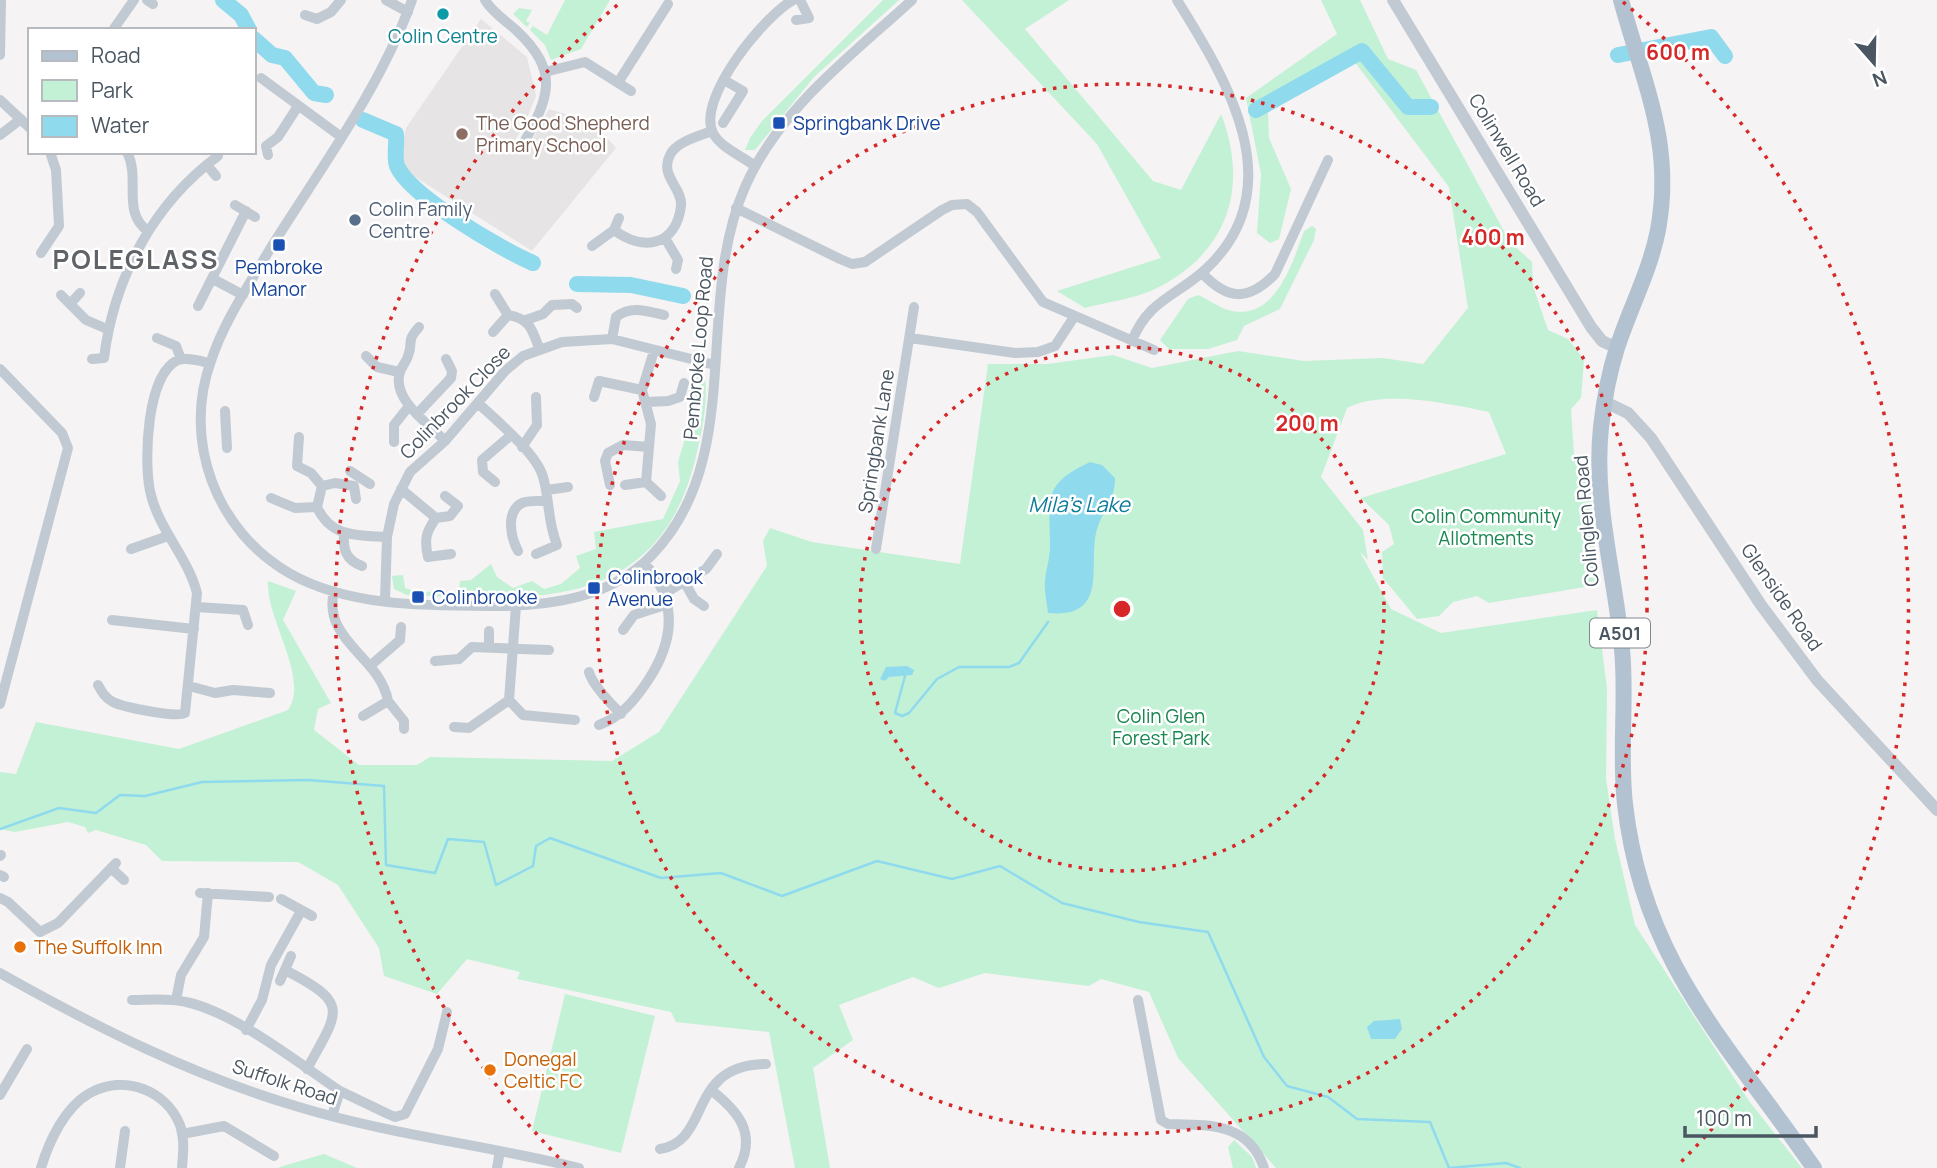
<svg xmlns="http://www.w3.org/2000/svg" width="1937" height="1168" font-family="Manrope,sans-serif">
<rect width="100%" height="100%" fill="#f5f3f3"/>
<path fill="#e6e4e5" d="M481 19 527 57 536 96 523 128 515 140 527 149 549 109 593 122 616 148 532 251 407 172 401 151 406 128Z"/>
<path fill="#c3f1d5" d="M565 0H610L581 49 551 60 545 45 530 30 533 26 547 35Z
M883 0H899L814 77 755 150H745L750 138 762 121Z
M962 0H1069L1025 29 1153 181 1181 190 1221 114C1250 189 1227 255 1153 290 1133 299 1107 302 1085 308L1057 291 1161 258 1097 144Z
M1321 0H1360L1388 59 1416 70 1510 242 1532 262 1533 286 1548 330 1568 339 1584 360 1581 398 1571 409 1574 455 1589 471 1597 585 1489 603 1477 596 1453 602 1439 616 1417 619 1383 578 1382 552 1394 544 1389 525 1361 498 1506 454 1489 412C1450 404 1383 389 1347 408L1321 477 1363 530 1368 560 1360 552 1391 609 1441 633 1597 610 1607 689 1606 779 1615 839 1635 925 1749 1101 1802 1168H1276L1178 1058 1149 992 1101 979 1089 986 985 973 939 988 913 977 839 1005 853 1040 813 1068 830 1168H795L769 1032 676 1022 671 1012 517 979 520 972 467 959 437 994 384 976 379 948 338 885 298 862 162 861 146 845 96 830 88 833 85 827 68 822 15 832 0 829V772L16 774 36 722 179 749 288 710C310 678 266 620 268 581L296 591 283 620 331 703 318 709 314 730 359 765H417L430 757 612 761 659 732 767 566 763 541 770 528 812 542 960 564 988 364H1048L1113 355 1152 368 1238 351 1304 361 1383 358 1423 364 1468 308 1449 187 1354 61 1268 111 1269 138 1291 189 1279 239 1270 243 1257 233 1261 174 1246 98 1337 34Z
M519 8 532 10 526 21 530 23 527 27 513 14Z
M1312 226 1316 229 1314 240 1280 309 1244 326 1237 340 1208 349H1169L1160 340 1188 299 1198 295C1208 299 1218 307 1228 310 1274 323 1292 265 1304 231Z
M697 370 704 373C710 401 700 441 693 468 653 612 528 601 407 595L394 589 392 576 403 575 405 588 417 592 459 591 460 581 471 580 491 564 497 577 513 588 532 581 544 589 561 584 580 568 576 556 596 549 594 532 663 519 680 481 678 462 695 405Z
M565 994 655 1016 621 1153 532 1131Z
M1234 1140 1252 1157 1256 1168H1233L1228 1147Z
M324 1154 357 1168H278L283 1166Z"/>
<path fill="#90daee" d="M1090 462 1102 465 1115 478C1115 502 1103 509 1097 529 1087 564 1111 619 1048 613 1047 603 1044 591 1045 580 1046 569 1050 558 1050 547 1050 499 1041 485 1090 462Z
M907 666 914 670 912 675 889 677 885 681 880 679 886 667Z
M1400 1019 1402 1029 1395 1039H1371L1367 1027 1374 1021Z"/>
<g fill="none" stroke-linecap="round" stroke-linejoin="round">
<path stroke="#90daee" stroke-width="2.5" d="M905 676 895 713 902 716 909 713 937 679 959 667H1009L1019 663 1048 622
M0 829 59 808 96 813 120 795 145 796 202 782 308 780 384 786 386 865 435 873 448 839 484 842 496 885 533 866 536 846 550 838 661 878 721 873 782 896 877 861 952 879 1000 866 1062 903 1139 922 1208 932 1264 1057 1287 1086 1328 1097 1357 1119 1430 1122 1449 1168 1506 1163 1520 1168"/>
<path stroke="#90daee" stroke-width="16" d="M223 0 241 15 249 30
M254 39 272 55 285 58 314 93 326 95
M1618 55 1711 37 1725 56
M1256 110 1362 51 1408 107H1431
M363 120 396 134C397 144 394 158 397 166 410 196 502 250 533 263
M577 284 631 285 683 296"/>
<path stroke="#c1cad2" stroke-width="10" d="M147 0 153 4
M386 0 408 12
M412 0C380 89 320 169 270 249 249 285 224 321 211 361 182 440 216 531 289 573 348 607 428 606 495 606 551 606 610 598 651 556 747 458 693 305 745 187 779 109 851 56 912 0
M485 0C492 12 506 21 516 30 561 72 549 98 522 146
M305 15 317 19 331 12 341 0
M796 20 809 18 800 0
M113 30 134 0
M0 55 1 0
M545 72 585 62 631 91
M261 78 340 136
M619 81 668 4
M0 100 30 128
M723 123 743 91 724 80
M0 135 21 119
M127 152C141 179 121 212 148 231
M268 155 266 146 278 137 298 106
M207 165 216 176
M755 166C742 156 721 148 713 133 696 99 764 16 793 0
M235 205 255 217
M736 208 840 259 852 264 865 262 942 210 952 205 967 204 977 212 1043 302 1154 350
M614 230C643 252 676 246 681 206 683 188 659 176 670 155 676 142 699 136 712 131
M665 238 678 260 676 269
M592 246 614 230 619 218
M41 253 59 226 56 170 50 152
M1202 273C1228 301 1249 301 1275 274L1328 160
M213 279 243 295
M495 294 508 315C530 319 532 329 539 348
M61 295 86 320 107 329
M70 304 80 293
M198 306 246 211
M526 320 543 314 552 305 572 304 577 308
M419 327C405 343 414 341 408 356 406 363 400 368 399 376 395 402 429 424 445 441
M493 332 508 315
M157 338 176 346 181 359
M910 338 1015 353 1038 352 1055 346 1074 317
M612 339 616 317C631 305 647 311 664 315
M1132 341C1148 300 1177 296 1206 269 1293 188 1227 80 1177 0
M654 351 642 390 651 424 646 482 661 496
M366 356 377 367 399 372
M92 359 104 358C114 278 153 204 218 156
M0 369 62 433 68 448 0 704
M594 397 599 381 642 390
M647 402 668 401 680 397 684 383
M479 404C497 421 537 454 543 477 550 500 547 520 557 545L536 554
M225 411 227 448
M418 413 451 378 452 371 446 359
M299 437 297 466 311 473 322 486
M394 442V425L409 406
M522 447 537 425 536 397
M350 471 370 484
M495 482 483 472 482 460 510 436
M610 485 605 461 608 453 623 445 649 447
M625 485 646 482
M401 489 436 518
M547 490 568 487
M445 496 458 506 450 516 436 518C426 532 424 539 428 557L451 554
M271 498 295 508 317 507
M356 499 354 486 335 483 322 486 317 507C331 538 357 535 387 537
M344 534C343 550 346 560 362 566
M131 549 168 536
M876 549 914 307
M518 551C511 538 505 512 522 503 528 500 539 501 545 501
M685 583 694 599 704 606
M334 591C322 641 380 656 388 701
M665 593 706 569 717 554
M385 600 387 537 394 504 410 472 445 441 505 371 523 356 562 342 612 339 715 365
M197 607 243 610 248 625
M112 620 194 629
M623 630 634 615 668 604
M489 647V631
M435 661 459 659 472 647 549 650
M371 665 400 640 401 627
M589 672C592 684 612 705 621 714
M98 685C102 692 105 698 113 702 123 707 176 718 185 713L197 593C188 557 158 529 150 491 144 462 146 374 178 360 187 357 200 361 209 363
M189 686 215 693 233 690 270 693
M509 700 516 606
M363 716 388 701 404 721V729
M599 725C621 717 634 701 647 682 674 642 679 601 644 563
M454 727 469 728 509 700 523 715 575 720
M0 856 1 855
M111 868 124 880
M0 875 4 877
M200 893 269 897
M0 898 8 902 40 932 58 923 116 863
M281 899 312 916
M285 970C351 1004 339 1010 307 1069
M0 973C96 1027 193 1076 299 1107 391 1135 486 1145 579 1168
M280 981 291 956
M132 1000C150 1000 169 998 186 1002 234 1012 298 1063 340 1091L332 1116
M176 1000 181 975 204 937 208 893
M1138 1000 1161 1120 1168 1124C1207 1125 1249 1122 1264 1168
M246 1030 262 1000 271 965 301 911
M711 1090C738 1111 757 1133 739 1168
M340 1091 388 1114 395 1117 405 1114 438 1049 447 1012
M0 1095 27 1049
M182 1134 224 1126 274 1156
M660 1149C712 1141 686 1065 766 1064
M41 1168C49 1141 65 1107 90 1093 124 1074 166 1090 180 1125 185 1139 183 1153 182 1168
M120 1168 125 1131
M497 1168 500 1151"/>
<path stroke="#c1cad2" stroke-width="12" d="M1393 0 1591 327 1602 341 1617 348
M1605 402 1628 413 1651 438 1761 605 1817 680 1937 810"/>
<path stroke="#b3c2d1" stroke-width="16" d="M1621 0C1643 82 1674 143 1658 230 1650 271 1630 308 1617 348 1609 373 1604 400 1601 427 1593 502 1615 574 1622 649 1627 701 1619 752 1625 804 1643 964 1729 1044 1814 1168"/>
</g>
<g fill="none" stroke="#d62828" stroke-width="3.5" stroke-dasharray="3.5 7">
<circle cx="1122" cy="609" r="262"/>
<circle cx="1122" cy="609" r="525"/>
<path d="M566 1165A787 787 0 0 1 621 2M1623 2A787 787 0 0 1 1678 1165"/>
</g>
<circle fill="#0f9aa8" stroke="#fff" stroke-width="2.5" cx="443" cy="14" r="7"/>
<g fill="#1a4fb4" stroke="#fff" stroke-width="2.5">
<rect x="772" y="116" width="14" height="14" rx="3.5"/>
<rect x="272" y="238" width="14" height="14" rx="3.5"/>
<rect x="587" y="581" width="14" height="14" rx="3.5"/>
<rect x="411" y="590" width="14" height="14" rx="3.5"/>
</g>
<circle fill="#8d6e63" stroke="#fff" stroke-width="2.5" cx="462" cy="134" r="7"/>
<circle fill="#5c6f8a" stroke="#fff" stroke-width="2.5" cx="355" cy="220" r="7"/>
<g fill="#e8710a" stroke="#fff" stroke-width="2.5">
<circle cx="20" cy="947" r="7"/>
<circle cx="490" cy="1070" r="7"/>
</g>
<g text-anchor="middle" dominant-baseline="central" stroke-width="5" stroke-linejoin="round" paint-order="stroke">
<rect fill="#fff" stroke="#808990" stroke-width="2" x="1590" y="618.5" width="60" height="29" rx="5"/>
<g font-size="18" font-weight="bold" fill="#4a5661">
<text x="1620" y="633">A501</text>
</g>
<g font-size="19" fill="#0d838f" stroke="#fff">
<text x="443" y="36">Colin Centre</text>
</g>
<g font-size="19" fill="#785e54" stroke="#fff" text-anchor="start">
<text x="476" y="123">The Good Shepherd<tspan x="476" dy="22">Primary School</tspan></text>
</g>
<g font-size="19" fill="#164399" stroke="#fff" text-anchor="start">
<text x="793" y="123">Springbank Drive</text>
<text x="279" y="267" text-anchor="middle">Pembroke<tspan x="279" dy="22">Manor</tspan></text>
<text x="608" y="577">Colinbrook<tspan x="608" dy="22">Avenue</tspan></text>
<text x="432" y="597">Colinbrooke</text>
</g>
<g font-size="19" fill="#4a5661" stroke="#fff">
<text transform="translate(1507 150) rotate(59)">Colinwell Road</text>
<text transform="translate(698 348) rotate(-85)">Pembroke Loop Road</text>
<text transform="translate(455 402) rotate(-46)">Colinbrook Close</text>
<text transform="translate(876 441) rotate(-81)">Springbank Lane</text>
<text transform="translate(1586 521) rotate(-95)">Colinglen Road</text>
<text transform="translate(1782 597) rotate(55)">Glenside Road</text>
<text transform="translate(285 1082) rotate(18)">Suffolk Road</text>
</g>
<g font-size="19" fill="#4e5e75" stroke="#fff" text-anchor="start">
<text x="369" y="209">Colin Family<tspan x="369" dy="22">Centre</tspan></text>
</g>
<g font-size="19" fill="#17864f" stroke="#fff">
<text x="1486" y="516">Colin Community<tspan x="1486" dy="22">Allotments</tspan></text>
<text x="1161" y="716">Colin Glen<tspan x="1161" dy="22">Forest Park</tspan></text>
</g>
<g font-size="19" fill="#c56008" stroke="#fff" text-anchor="start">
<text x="34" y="947">The Suffolk Inn</text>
<text x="504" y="1059">Donegal<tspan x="504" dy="22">Celtic FC</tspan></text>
</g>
<g font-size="21" font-style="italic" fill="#0c7c9b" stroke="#fff">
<text x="1079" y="504">Mila's Lake</text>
</g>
<g font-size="26" font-weight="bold" letter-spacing="2" fill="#5f6368" stroke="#fff">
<text x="136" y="259">POLEGLASS</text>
</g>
</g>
<circle cx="1122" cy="609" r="10" fill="#d62828" stroke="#fff" stroke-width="3.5"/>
<g font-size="21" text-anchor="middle" font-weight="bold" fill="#d62828" stroke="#fff" stroke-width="5" stroke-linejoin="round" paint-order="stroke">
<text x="1678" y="60">600 m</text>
<text x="1493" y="245">400 m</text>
<text x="1307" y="431">200 m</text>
</g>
<rect x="28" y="28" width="228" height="126" fill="#ffffff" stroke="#b7bbc0" stroke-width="2"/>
<rect x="42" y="51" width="35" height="10" fill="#b3c2d1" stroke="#b7bbc0" stroke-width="2"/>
<text x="91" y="63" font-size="21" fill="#4a5661">Road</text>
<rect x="42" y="80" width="35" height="21" fill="#c3f1d5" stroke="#b7bbc0" stroke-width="2"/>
<text x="91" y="98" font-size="21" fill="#4a5661">Park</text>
<rect x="42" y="116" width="35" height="21" fill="#90daee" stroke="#b7bbc0" stroke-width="2"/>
<text x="91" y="133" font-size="21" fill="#4a5661">Water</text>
<g transform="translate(1874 63) rotate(160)" stroke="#ffffff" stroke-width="5" paint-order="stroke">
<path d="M0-5L12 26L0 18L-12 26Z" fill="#4a5661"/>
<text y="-10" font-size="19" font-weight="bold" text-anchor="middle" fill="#4a5661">N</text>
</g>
<path d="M1685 1126v10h131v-10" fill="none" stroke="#4a5661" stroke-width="3.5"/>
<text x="1696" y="1126" font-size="21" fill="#4a5661" stroke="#ffffff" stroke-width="5" paint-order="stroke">100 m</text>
</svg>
